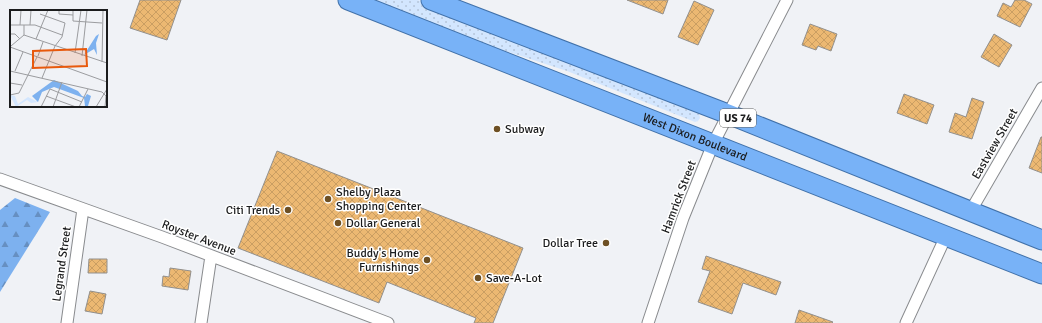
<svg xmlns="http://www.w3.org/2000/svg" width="1042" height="323" font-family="Signika,sans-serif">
<defs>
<pattern id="grass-dots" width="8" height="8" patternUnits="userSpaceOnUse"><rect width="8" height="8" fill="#d3e6fe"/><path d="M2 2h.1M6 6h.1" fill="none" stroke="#b5c5d9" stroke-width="1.8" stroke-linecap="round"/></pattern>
<pattern id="forest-firs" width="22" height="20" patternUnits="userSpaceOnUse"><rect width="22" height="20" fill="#7db1ef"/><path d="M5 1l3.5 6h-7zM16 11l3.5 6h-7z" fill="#668fc1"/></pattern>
<pattern id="building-cross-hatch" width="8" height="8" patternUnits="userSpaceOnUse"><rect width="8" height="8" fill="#ecb872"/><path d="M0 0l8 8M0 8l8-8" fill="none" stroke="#ca9e62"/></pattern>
</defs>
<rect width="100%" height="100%" fill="#f0f2f6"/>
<path fill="url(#grass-dots)" d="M372 0H418L647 91 699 114 700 118 698 121 695 122 567 71 472 40Z"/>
<path fill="url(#forest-firs)" d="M15 198 50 212 0 292V210Z"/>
<path fill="url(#building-cross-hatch)" stroke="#92908d" d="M140 0H181L167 40 130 28Z
M627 0H668L663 14Z
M1015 0H1024L1032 4 1020 27 997 16 1003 3 1011 7Z
M694 1 714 10 698 45 678 37Z
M810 24 837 34 831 51 818 46 816 50 802 45Z
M994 34 1012 45 999 67 981 57Z
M904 94 934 105 927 124 897 113Z
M972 98 984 102 972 139 949 132 955 113 966 117Z
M1041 137H1042V173L1029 168Z
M277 151 523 248 493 323H474L476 318 387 282 379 303 238 248Z
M706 256 781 282 776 295 743 283 732 314 698 302 710 271 702 269Z
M89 259H107V273H88Z
M170 268 191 271 188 290 162 286 163 276 169 277Z
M90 291 106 294 102 314 85 311Z
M799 310 833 322 832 323H795Z"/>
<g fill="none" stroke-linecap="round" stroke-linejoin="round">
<defs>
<path id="minor" d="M0 179 162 237 388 323
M970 212 1042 88
M67 323 83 209
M201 323 211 256
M648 323 683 218 713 144 787 0
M906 323 946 236"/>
<g id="trunk">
<path id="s1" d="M348 0 1042 274"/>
<path d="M431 0 728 114 1042 240"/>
</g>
</defs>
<use href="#minor" stroke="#898b8e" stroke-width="13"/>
<use href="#trunk" stroke="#4171a9" stroke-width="21"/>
<use href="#minor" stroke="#fff" stroke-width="11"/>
<use href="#trunk" stroke="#78b2f7" stroke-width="19"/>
</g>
<g fill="#6e5024" stroke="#fff" stroke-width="1.5">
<circle cx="497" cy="129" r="4"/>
<circle cx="328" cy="199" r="4"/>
<circle cx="288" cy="210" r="4"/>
<circle cx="338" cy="223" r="4"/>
<circle cx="606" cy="243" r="4"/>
<circle cx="427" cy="260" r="4"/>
<circle cx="478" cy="278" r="4"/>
</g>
<g text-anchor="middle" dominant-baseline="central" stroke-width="3" stroke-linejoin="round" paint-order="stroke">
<rect fill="#fff" stroke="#5f6061" stroke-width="1" x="720" y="109" width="36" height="18" rx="3"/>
<g font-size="11" font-weight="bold" fill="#1b1c1d">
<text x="738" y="118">US 74</text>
</g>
<g font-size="12" fill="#1b1c1d" stroke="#fff" text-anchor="start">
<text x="505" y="129">Subway</text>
<text x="336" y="192">Shelby Plaza<tspan x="336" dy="14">Shopping Center</tspan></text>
<text x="280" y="210" text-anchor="end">Citi Trends</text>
<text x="346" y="223">Dollar General</text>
<text x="598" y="243" text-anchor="end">Dollar Tree</text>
<text x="419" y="253" text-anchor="end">Buddy's Home<tspan x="419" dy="14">Furnishings</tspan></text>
<text x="486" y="278">Save-A-Lot</text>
</g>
<g font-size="12" fill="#1b1c1d" stroke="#fff">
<text stroke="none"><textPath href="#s1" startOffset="373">West Dixon Boulevard</textPath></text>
<text transform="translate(995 144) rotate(-60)">Eastview Street</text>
<text transform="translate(679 197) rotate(-69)">Hamrick Street</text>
<text transform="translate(199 238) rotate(21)">Royster Avenue</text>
<text transform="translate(62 264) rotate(-82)">Legrand Street</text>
</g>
</g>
<g transform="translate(10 10)">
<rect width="97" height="97" fill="#f0f2f6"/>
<path d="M0 85 5 86 8 94 18 87 28 92 21 93 17 90 6 97Z" fill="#d3e6fe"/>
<path d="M89 24 86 33 87 45 84 39 74 45 86 26ZM44 70 68 81 72 86 75 87 77 84 81 86 78 96H75L74 88 44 77 32 82 28 92 22 86Z" fill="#7db1ef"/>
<path fill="none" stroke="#9b9c9f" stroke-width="1" d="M49 0V4L63 5M63 0V11L92 13M30 4 55 13 52 27 45 36 32 68M0 15H25L52 25M10 15 11 0M20 15 21 0M0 24H5L10 29M14 25 97 53M26 29 38 0M1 36 14 25V15M0 37 97 72M65 43 71 0M28 46 33 32M72 46 77 0M92 52 93 0M0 61 92 82 96 86 95 97M5 61 13 42M0 73 12 75M0 85 9 83 27 47M36 86 66 97M31 97 40 79 72 92M43 97 52 72M69 97 78 79M86 97 97 79"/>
<path fill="#e8590c" fill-opacity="0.15" stroke="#e8590c" stroke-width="2" d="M76 39 77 56 23 58V41Z"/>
<rect width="97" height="97" fill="none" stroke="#1b1c1d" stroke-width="2"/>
</g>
</svg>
